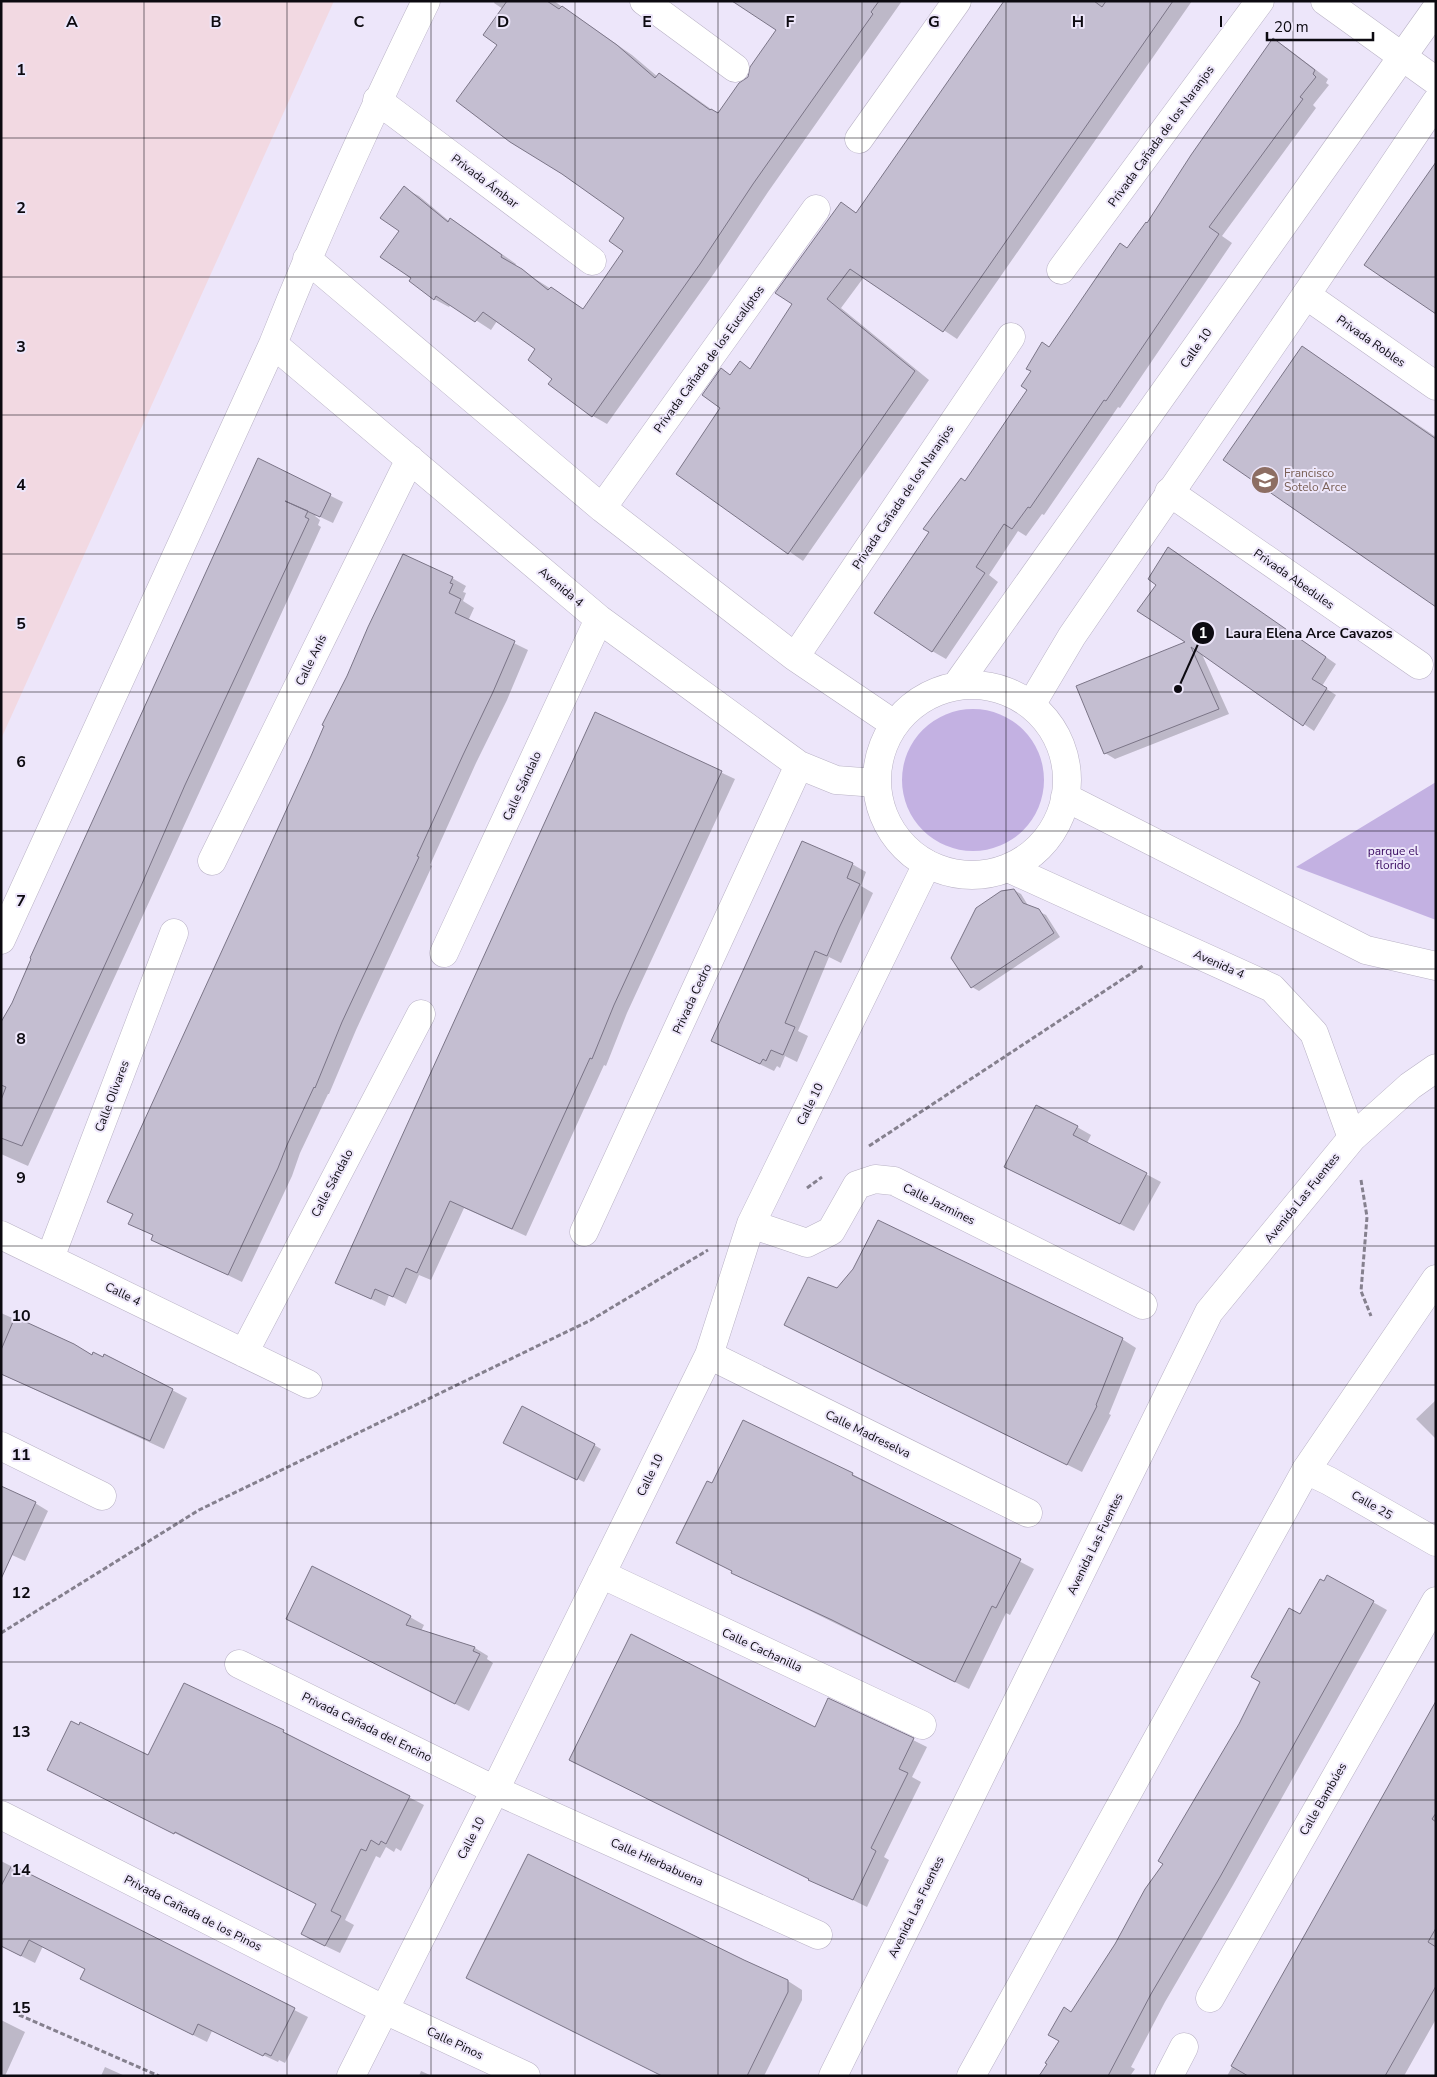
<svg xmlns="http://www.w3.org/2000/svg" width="1437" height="2077" font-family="'Nunito Sans',sans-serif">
<rect width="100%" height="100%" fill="#ede6fa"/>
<path fill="#f2d9e2" d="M1 1H334L1 739Z"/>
<path fill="#c3b1e2" d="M902 780a71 71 0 1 1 142 0a71 71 0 1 1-142 0Z
M1436 782V920L1296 867Z"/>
<path fill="#0003" d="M495 1H554L632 55 658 77 659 75 674 83 718 114 749 78 778 29 736 1H902L768 192 715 272 607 424 593 416 554 379 537 349 497 321 491 330 451 304 449 307 434 299 413 278 400 231 404 188 419 196 449 221 451 219 465 228 516 264 515 266 584 310 625 250 626 218 498 45 503 9 494 3Z
M1007 1H1192L957 339 864 277 841 308 929 380 803 561 677 474 722 408 731 376 740 363 751 369 794 304 841 204 857 213Z
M1274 40 1287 48 1328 79 1326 83 1329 85 1313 105 1316 108 1222 236 1232 243 1120 408 1118 407 1044 515 1042 514 1026 536 1018 531 989 575 998 582 946 659 932 651 966 482 1029 390 1050 348 1148 225Z
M1302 347 1436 437V605Z
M258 460 343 502 333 523 316 515 315 516 320 520 318 525 321 527 28 1166 1 1154V1050Z
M1179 555 1336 664 1322 686 1336 695 1314 731 1201 652 1229 714 1115 759 1105 753 1187 642Z
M452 578 466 586 463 592 466 593 463 601 474 608 468 621 528 650 507 700 476 763 430 865 432 866 356 1030 329 1094H328L300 1153 292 1176 242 1282 153 1239 154 1236 130 1223 134 1215 109 1202Z
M596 714 735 779 627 1013 606 1066 604 1065 526 1236 464 1208 431 1280 419 1275 406 1304 389 1295 385 1306 337 1283Z
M852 864 866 872 861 886 873 893 841 963 829 957 798 1031 808 1036 797 1062 785 1056 780 1068 777 1066 774 1071 726 1048Z
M1014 890 1021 894 1029 907 1046 915 1060 937 979 991 972 987Z
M1077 1127 1091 1135 1087 1143 1161 1182 1134 1231 1020 1174Z
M838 1290 1122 1339 1136 1348 1109 1414 1111 1415 1082 1472 785 1325Z
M1 1313 73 1345 92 1356 172 1390 187 1398 164 1449 1 1374Z
M1436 1400V1439L1416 1419Z
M594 1445 601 1449 584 1482 512 1447Z
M852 1474 1034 1569 1010 1615 1006 1613 969 1689 733 1573 713 1485Z
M35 1503 48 1511 25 1561 1 1550Z
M1328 1577 1387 1610 1233 1885 1165 2002 1131 2067 1135 2069 1130 2076H1040L1060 2041 1072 2013 1116 1945 1164 1863 1301 1615Z
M410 1617 424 1625 421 1631 475 1648 488 1656 487 1659 493 1663 469 1711 302 1626Z
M1436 1704V2019L1404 2076H1227Z
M815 1728 913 1740 927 1747 912 1777 921 1782 884 1857 889 1860 867 1907 584 1767Z
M283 1732 424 1805 401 1851 396 1848 394 1852 386 1847 380 1858 376 1856 345 1920 354 1925 340 1953 317 1942V1904L48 1770 148 1757Z
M1 1861 308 2017 285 2063 279 2060 278 2062 212 2031 207 2042 95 1986 86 1969 43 1946 35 1963 1 1946Z
M788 1981 802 1990V2000L764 2076H662Z
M1 2020 25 2032 5 2076H1Z
M105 2067 125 2076H101Z
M421 2071 432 2076H419Z"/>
<path fill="#c4bed1" stroke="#7b7587" d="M507 1H547L559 9 562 6 617 45 655 78 659 73 710 110 711 109 718 113 739 83 748 77 750 67 776 30 732 1H879L871 12 873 14 753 184 700 264 592 417 548 384 552 379 528 360 535 349 483 312 475 322 436 296 434 300 409 281 411 278 380 257 399 231 380 218 404 186 448 222 450 218 502 255 501 257 522 269 548 290 551 287 583 309 623 251 609 241 624 218 562 174 510 142 456 101 497 45 483 35Z
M1004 1H1094L1102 7 1106 1H1173L943 332 850 269 827 299 915 371 788 554 676 474 720 408 702 395 721 368 730 375 740 361 750 369 792 304 775 293 841 202 856 213Z
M1273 38 1315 70 1313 74 1316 77 1300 97 1303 99 1209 227 1219 234 1106 401 1104 400 1030 508 1028 507 1012 529 1004 524 976 567 985 573 932 652 874 613 929 532 923 529 961 478 965 481 1027 390 1021 386 1031 371 1026 369 1042 342 1049 347 1120 243 1127 248 1146 222 1147 223 1191 155Z
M1436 162V314L1364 265Z
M1302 346 1436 439V607L1223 460Z
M258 458 331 494 320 517 285 501 308 511 305 517 309 519 185 785 141 886 22 1146 1 1138V1100L6 1087 1 1085V1022L12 1003 31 959 30 958Z
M1168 547 1326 657 1312 679 1327 688 1303 726 1191 647 1219 709 1104 754 1076 686 1185 642 1137 611 1156 585 1148 579Z
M403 554 453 577 450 583 453 584 449 593 461 599 455 613 515 641 493 692 463 755 417 856 419 857 342 1022 315 1088 314 1087 287 1145 278 1168 228 1275 151 1240 153 1235 128 1224 133 1214 107 1202 311 756 324 726 322 725 347 676 368 627Z
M595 712 722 771 614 1005 592 1059 590 1058 512 1229 450 1201 417 1273 406 1268 393 1297 375 1289 371 1299 335 1283Z
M802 841 853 863 847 878 860 884 839 928 827 956 815 951 785 1023 795 1027 783 1055 771 1050 766 1061 763 1059 760 1064 711 1041Z
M1014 889 1023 903 1039 909 1054 933 971 988 951 958 976 908 1001 891Z
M1036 1105 1078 1126 1073 1135 1147 1173 1120 1224 1004 1167Z
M878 1220 1123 1338 1096 1405 1097 1406 1067 1465 784 1325 808 1277 837 1288 853 1269Z
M15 1317 74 1344 92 1355 93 1352 103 1357 104 1354 173 1389 150 1441 1 1374V1350Z
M522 1406 595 1444 577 1480 503 1443Z
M743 1420 853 1473 852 1475 1021 1559 996 1608 992 1606 955 1682 832 1620 731 1573 732 1571 676 1543 707 1481 712 1483Z
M1 1486 36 1502 1 1579Z
M312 1566 411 1616 406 1625 475 1647 473 1651 480 1654 455 1704 286 1619Z
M1327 1575 1374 1601 1220 1877 1151 1994 1108 2076H1039L1047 2064 1045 2063 1059 2041 1048 2035 1064 2007 1071 2012 1115 1944 1145 1889 1163 1864 1158 1861 1239 1724 1260 1682 1251 1677 1289 1608 1300 1614 1320 1579 1324 1581Z
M631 1634 815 1727 828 1698 914 1738 899 1769 908 1773 871 1848 876 1851 853 1900 808 1880 809 1879 569 1760Z
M184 1683 284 1730 283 1732 410 1796 386 1844 381 1841 379 1845 371 1840 366 1851 361 1849 331 1911 341 1916 325 1946 301 1934 316 1904 175 1832 174 1834 47 1770 71 1721 79 1725 80 1722 148 1755Z
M1436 1701V1813L1432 1819 1436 1822V1928L1428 1942 1436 1947V1986L1385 2076H1248L1231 2066Z
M528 1854 744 1960 788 1980V1992L747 2076H662L466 1978Z
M12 1865 295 2008 271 2056 265 2053 263 2056 198 2024 193 2035 80 1979 85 1969 29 1940 21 1956 1 1946V1886Z"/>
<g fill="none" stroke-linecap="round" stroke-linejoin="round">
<defs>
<path id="minor" d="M644 1 735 68
M1325 1 1436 81
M377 100 592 261
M859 139 957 1
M307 259 602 508 795 657 894 724
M1061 270 1260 1
M1306 295 1436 386
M273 344 599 619 799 765 836 780 876 783
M1169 492 1419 665
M602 508 816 209
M795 657 1011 337
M212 861 410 459
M1 940 273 344C319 228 371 114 426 1
M444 953 599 619
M751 1224 807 1243 831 1231 857 1185 875 1179 894 1181 1143 1305
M584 1232 799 765
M1 1235 308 1384
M50 1258 174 933
M244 1353 421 1014
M709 1355 1028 1513
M1 1446 102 1496
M1306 1470 1329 1481 1436 1542
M601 1574 922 1725
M239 1664 495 1790 818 1935
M1 1815 385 2010 526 2076
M1210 1998 1436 1601
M351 2076 495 1790 709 1355 751 1224 927 864
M1169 2076 1184 2047"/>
<path id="major" d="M877 780a95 95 0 1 1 190 0a95 95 0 1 1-190 0Z
M956 686 1436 9
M1031 705 1072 636 1306 295 1436 102
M1065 797 1366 950 1436 966
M1008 868 1272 988 1314 1033 1352 1138
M833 2076 1209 1312 1352 1138 1410 1086 1436 1068
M971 2076 1306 1470 1436 1279"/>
</defs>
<use href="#minor" stroke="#b9b2c5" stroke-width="29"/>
<use href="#major" stroke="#b9b2c5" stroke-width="29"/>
<path stroke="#85808e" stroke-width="3" stroke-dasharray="5 2.5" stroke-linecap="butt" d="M869 1146 1144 965
M1361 1180 1367 1217 1361 1291 1371 1316
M807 1188 822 1177
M1 1633 199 1510 591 1320 708 1250
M19 2015 159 2076"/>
<use href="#minor" stroke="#fff" stroke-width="28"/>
<use href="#major" stroke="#fff" stroke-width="28"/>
</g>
<path fill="none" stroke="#0c0a10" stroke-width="1" stroke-opacity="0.55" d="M144 1V2076M287 1V2076M431 1V2076M575 1V2076M718 1V2076M862 1V2076M1006 1V2076M1150 1V2076M1293 1V2076M1 138H1436M1 277H1436M1 415H1436M1 554H1436M1 692H1436M1 831H1436M1 969H1436M1 1108H1436M1 1246H1436M1 1385H1436M1 1523H1436M1 1662H1436M1 1800H1436M1 1939H1436"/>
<defs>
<symbol id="school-disc" viewBox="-11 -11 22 22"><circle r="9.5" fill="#8d6e63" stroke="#ede6fa"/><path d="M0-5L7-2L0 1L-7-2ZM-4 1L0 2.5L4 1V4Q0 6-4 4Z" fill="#fff"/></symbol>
</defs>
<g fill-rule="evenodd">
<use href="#school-disc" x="1249" y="464" width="32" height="32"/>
</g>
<g text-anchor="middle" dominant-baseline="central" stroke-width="4" stroke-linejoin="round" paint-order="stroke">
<g font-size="12" fill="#0c0a10" stroke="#ede6fa">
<text transform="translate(1161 136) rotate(-54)">Privada Cañada de los Naranjos</text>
<text transform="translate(485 181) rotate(37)">Privada Ámbar</text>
<text transform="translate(1371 341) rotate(35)">Privada Robles</text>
<text transform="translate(1196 348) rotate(-55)">Calle 10</text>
<text transform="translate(709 359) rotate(-54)">Privada Cañada de los Eucalíptos</text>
<text transform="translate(903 497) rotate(-56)">Privada Cañada de los Naranjos</text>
<text transform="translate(1294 579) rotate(35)">Privada Abedules</text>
<text transform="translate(561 587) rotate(40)">Avenida 4</text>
<text transform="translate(311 660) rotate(-64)">Calle Anís</text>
<text transform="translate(522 786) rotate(-65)">Calle Sándalo</text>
<text transform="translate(1219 964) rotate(24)">Avenida 4</text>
<text transform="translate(692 999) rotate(-65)">Privada Cedro</text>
<text transform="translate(112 1096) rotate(-69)">Calle Olivares</text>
<text transform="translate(810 1104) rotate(-64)">Calle 10</text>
<text transform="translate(332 1183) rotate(-62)">Calle Sándalo</text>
<text transform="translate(1302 1198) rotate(-51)">Avenida Las Fuentes</text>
<text transform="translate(939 1204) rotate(26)">Calle Jazmines</text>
<text transform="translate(123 1294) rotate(26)">Calle 4</text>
<text transform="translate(868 1434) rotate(26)">Calle Madreselva</text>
<text transform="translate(650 1475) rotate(-64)">Calle 10</text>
<text transform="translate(1372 1505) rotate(30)">Calle 25</text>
<text transform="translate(1095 1544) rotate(-64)">Avenida Las Fuentes</text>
<text transform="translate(762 1650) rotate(25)">Calle Cachanilla</text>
<text transform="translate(367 1727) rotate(26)">Privada Cañada del Encino</text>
<text transform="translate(1323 1799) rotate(-60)">Calle Bambúes</text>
<text transform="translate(471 1838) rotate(-63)">Calle 10</text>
<text transform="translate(657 1862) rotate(24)">Calle Hierbabuena</text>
<text transform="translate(916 1907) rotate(-64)">Avenida Las Fuentes</text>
<text transform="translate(193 1913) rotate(27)">Privada Cañada de los Pinos</text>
<text transform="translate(455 2043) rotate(25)">Calle Pinos</text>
</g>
<g font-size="12" fill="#785e54" stroke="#ede6fa" text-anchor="start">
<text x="1284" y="473">Francisco<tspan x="1284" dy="14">Sotelo Arce</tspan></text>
</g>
<g font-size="12" fill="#37095f" stroke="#ede6fa">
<text x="1393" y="851">parque el<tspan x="1393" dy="14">florido</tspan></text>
</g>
</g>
<g font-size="16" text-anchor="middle" font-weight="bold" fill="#0c0a10" stroke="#ede6fa" stroke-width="4" stroke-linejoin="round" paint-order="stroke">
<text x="72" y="27">A</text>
<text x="216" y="27">B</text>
<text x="359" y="27">C</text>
<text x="503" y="27">D</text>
<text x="647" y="27">E</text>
<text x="790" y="27">F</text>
<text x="934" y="27">G</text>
<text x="1078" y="27">H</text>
<text x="1221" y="27">I</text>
<text x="21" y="75">1</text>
<text x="21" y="213">2</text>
<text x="21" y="352">3</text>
<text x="21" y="490">4</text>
<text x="21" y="629">5</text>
<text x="21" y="767">6</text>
<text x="21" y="906">7</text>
<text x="21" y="1044">8</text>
<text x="21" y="1183">9</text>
<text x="21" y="1321">10</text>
<text x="21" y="1460">11</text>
<text x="21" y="1598">12</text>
<text x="21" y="1737">13</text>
<text x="21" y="1875">14</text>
<text x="21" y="2013">15</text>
</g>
<path fill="none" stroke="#0c0a10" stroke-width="2" d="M1178 689L1203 633"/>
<g fill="#0c0a10" stroke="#ede6fa" stroke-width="2">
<circle cx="1178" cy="689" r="5"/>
<circle cx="1203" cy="633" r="12"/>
</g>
<g font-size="15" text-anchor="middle" font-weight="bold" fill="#fff">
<text x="1203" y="638">1</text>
</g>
<g font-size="14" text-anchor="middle" font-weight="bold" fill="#0c0a10" stroke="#ede6fa" stroke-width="4" stroke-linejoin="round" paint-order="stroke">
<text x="1309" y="638">Laura Elena Arce Cavazos</text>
</g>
<rect width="1437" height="2077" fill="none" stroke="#0c0a10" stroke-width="5"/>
<path d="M1267 32v8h106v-8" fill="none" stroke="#0c0a10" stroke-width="2.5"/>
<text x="1274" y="32" font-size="15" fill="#0c0a10" stroke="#ede6fa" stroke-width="4" paint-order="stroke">20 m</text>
</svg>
